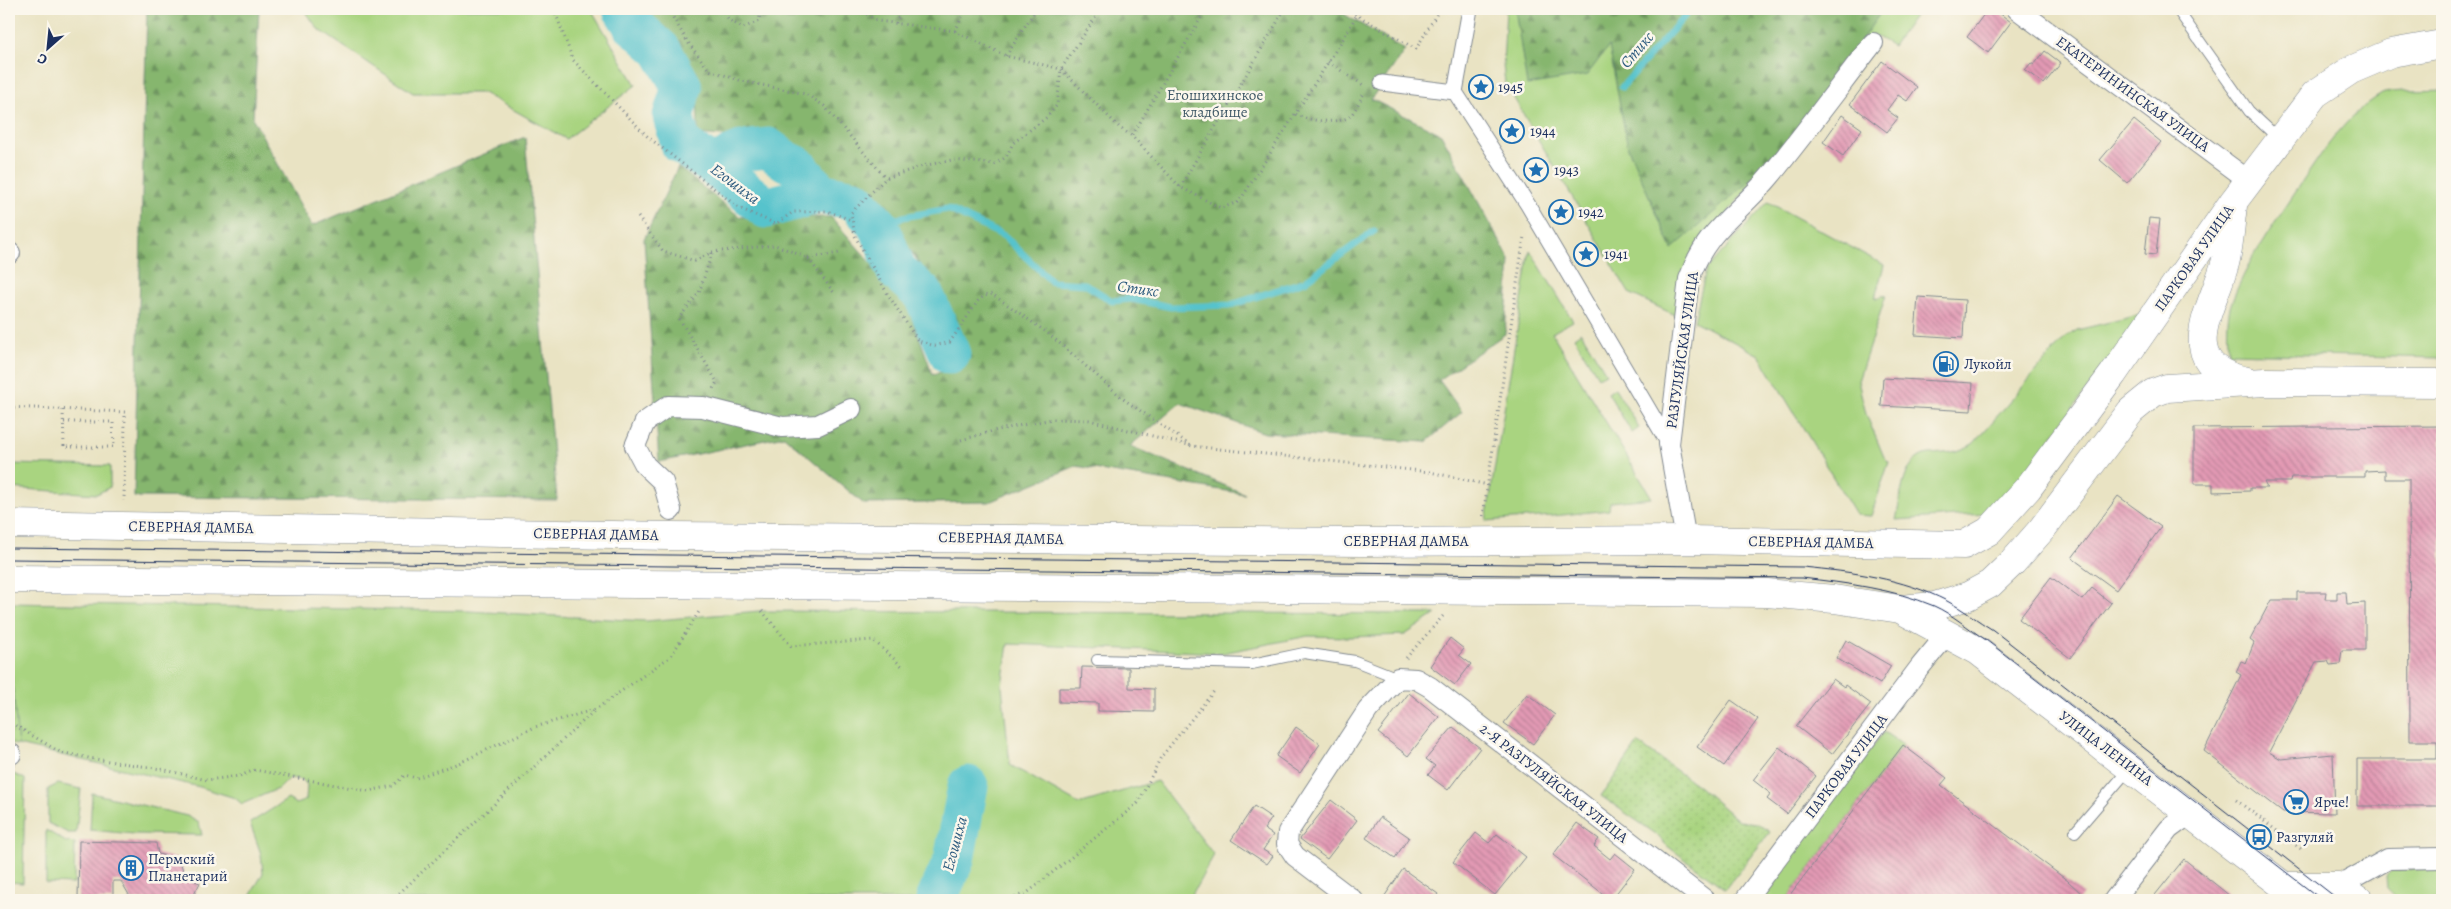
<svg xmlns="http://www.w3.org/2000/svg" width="2451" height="909" font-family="Alegreya,serif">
<defs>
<pattern id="forest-firs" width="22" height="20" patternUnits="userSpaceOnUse" patternTransform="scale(1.25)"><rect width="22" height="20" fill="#86b66e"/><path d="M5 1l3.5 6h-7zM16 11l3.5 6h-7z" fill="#6d945e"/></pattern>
<pattern id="park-dots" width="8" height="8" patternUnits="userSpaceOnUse" patternTransform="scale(1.25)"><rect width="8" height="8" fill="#a9d480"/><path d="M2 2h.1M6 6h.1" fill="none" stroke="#91b671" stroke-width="1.8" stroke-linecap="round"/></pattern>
<pattern id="building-back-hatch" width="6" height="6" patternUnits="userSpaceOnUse" patternTransform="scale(1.25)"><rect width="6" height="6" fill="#e39ab4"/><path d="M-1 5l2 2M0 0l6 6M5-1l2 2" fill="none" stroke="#b77e96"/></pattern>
</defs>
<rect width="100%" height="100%" fill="#fbf7ec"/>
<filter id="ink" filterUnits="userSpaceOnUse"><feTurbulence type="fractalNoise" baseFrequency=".02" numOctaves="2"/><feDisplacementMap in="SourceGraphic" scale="10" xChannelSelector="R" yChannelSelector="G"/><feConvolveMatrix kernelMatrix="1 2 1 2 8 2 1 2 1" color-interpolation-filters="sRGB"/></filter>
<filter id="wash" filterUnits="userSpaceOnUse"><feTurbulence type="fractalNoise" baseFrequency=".0096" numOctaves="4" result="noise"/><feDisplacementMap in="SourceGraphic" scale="20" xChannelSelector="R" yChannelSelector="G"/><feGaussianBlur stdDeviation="1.12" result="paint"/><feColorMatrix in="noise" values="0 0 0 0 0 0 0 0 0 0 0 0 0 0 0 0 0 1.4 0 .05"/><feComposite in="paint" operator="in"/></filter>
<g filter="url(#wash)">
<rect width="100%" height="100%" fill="#e9e3c3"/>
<path fill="#a9d480" stroke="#62826f" d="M304 9H591L636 85 566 139 483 93H413L318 29Z
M1506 9H1919L1893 46 1872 34 1729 211 1679 317 1629 293 1505 83 1503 65Z
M2442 90V358L2228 353C2228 337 2226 320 2231 304 2245 266 2268 233 2291 199 2316 162 2342 117 2382 94 2389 90 2431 91 2442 90Z
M1768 202 1884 265 1875 298 1886 295 1858 381 1866 414 1884 457 1889 462 1871 516 1856 515 1759 355 1694 321 1706 270Z
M1530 250 1573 321 1552 333 1652 498 1610 502 1609 510 1553 516 1486 521Z
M2143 314 2023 476 1986 514 1896 520C1901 499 1902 457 1929 454 1947 453 1959 453 1974 443L2065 338 2077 330Z
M1581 332 1606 373 1598 377 1574 337Z
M1615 388 1639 428 1632 433 1608 393Z
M9 464 110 466V487L97 494 9 488Z
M9 603 468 611 646 621 759 611 1436 614 1405 635 1348 637 1308 636 1223 653 1008 644 1002 686 1010 765 1079 804 1157 781 1214 855 1189 900H248L263 873 261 854 250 823 288 799 296 804 306 800 307 785 303 780 290 778 280 788 242 804 235 798 200 787 18 745 11 668H9Z
M1884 732 1903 745 1786 900H1754L1759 890Z
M9 772 25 779 23 883 9 882Z
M58 784 81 789 76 833H68L48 823V789Z
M92 793 187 816 199 823 202 835 134 834 90 830Z
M46 830 66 842 75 843 74 884 46 883Z
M2442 868V900H2398L2387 889 2386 876 2392 870Z"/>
<path fill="url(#forest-firs)" stroke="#507266" d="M147 9H259L253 119 312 226 525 137 557 500 134 497Z
M650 9H1344L1342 13 1405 50 1371 99 1441 134 1510 260 1505 334 1439 380 1462 412 1426 442 1265 433 1180 403 1130 446 1245 494 1076 466 989 502 864 504 784 436 659 462 644 239 678 167 740 217H831L907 304 933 375 967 362 945 302 888 217 858 190 816 172 793 150 757 139 698 134 697 72 657 31Z
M1515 9H1883L1784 151 1672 249 1628 148 1609 46 1587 75 1527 85Z"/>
<path fill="url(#park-dots)" stroke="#62826f" d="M9 668H11L18 745 9 744Z
M1638 743 1698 786 1739 821 1757 823 1770 832 1725 889 1666 845 1656 834 1601 796Z"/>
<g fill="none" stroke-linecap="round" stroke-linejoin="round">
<path stroke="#56c3cc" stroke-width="7" d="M1622 87 1691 9
M879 226 903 217 948 209 1004 236 1052 282 1085 284 1112 301 1131 299 1171 307 1231 305 1305 281 1374 231"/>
<path stroke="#56c3cc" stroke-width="41" d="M623 9 633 25 661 50 682 87 673 116 681 144 714 166 766 208 820 193 855 200 879 226 896 270 923 294 950 354
M714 166 741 151 768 148 786 161 797 166 820 193
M936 900 954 860 968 786"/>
</g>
<g id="blocks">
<path fill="url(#building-back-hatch)" d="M1988 9H1994L2011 22 1988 53 1967 37Z
M2045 51 2061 63 2044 84 2025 70 2031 63 2034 65Z
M1882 61 1917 87 1907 101 1898 95 1887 110 1898 118 1887 132 1850 104Z
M1842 115 1862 129 1843 156 1823 142Z
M2134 120 2161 142 2127 183 2100 160Z
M2149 218 2160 219 2156 255 2145 254Z
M1918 297 1965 300 1963 338 1915 335Z
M1883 378 1973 383 1971 411 1881 406Z
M2442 426V806H2357V759H2437V741H2410L2409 479H2385V470L2365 471V477H2291L2290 482H2264L2267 488H2250V491L2213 492V484H2194V428Z
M2118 496 2161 527 2116 590 2072 558Z
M2051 577 2082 600 2092 588 2111 603 2070 658 2019 619Z
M2297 592H2326L2325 599H2337V592H2346L2347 604 2365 603V650H2342L2340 664 2330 665 2328 661 2316 662 2269 752 2281 759 2333 754 2335 813 2283 812 2204 751 2241 675 2236 672 2241 661 2246 663 2254 643 2250 640 2271 600H2297Z
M1450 638 1464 649 1459 655 1471 664 1455 685 1430 666Z
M1846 640 1891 666 1880 684 1836 658Z
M1082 667 1129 668V688L1154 689V712L1098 711V703L1059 702V688H1081Z
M1833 679 1844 687 1845 685 1871 704 1832 754 1796 726Z
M1409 693 1439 717 1408 756 1378 733Z
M1527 694 1555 715 1533 744 1504 723Z
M1731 700 1758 719 1724 766 1697 747Z
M1296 727 1320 744 1300 773 1276 756Z
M1453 727 1480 748 1448 790 1428 775 1435 766 1426 759Z
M1903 745 1947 778 1941 785 2068 881 2082 894 2078 900H1786Z
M1779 747 1816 776 1787 814 1767 799 1771 794 1753 780Z
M1331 800 1357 820 1327 859 1300 839Z
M1254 806 1272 818 1264 829 1273 835 1263 850 1273 856 1267 864 1231 840Z
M1380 817 1409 837 1395 858 1366 838Z
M1577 823 1599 839 1594 846 1610 859 1615 853 1635 869 1611 900 1553 855Z
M1476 833 1489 843 1497 834 1526 857 1495 895 1453 862Z
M79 841 156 843 158 854 175 858 181 864 185 877 200 883 191 900H132L121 881H113V900H78Z
M2184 859 2230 896 2226 900H2151Z
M1403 869 1438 894 1434 900H1382Z"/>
</g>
</g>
<g filter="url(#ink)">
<use href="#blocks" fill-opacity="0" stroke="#828990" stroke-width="1"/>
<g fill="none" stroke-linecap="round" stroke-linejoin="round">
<defs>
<path id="service" d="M2177 9 2249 111 2279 139
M1097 660 1252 664 1304 653 1355 661 1398 678
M2075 832 2129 769"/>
<path id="pedestrian" d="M1382 83 1455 92 1470 9
M1455 92 1528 205 1669 444"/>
<path id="minor" d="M2017 9 2249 181
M9 253H10
M671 510 663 482 645 465 635 446 645 422 668 406 703 407 782 427 818 425 851 409
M1686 540 1669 444 1689 279C1707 227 1738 215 1770 176 1806 132 1839 87 1873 43
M9 755 11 754
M2339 886 2388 859 2442 858
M1353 900 1295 856 1287 844 1288 832 1368 710 1398 678 1416 679 1430 687 1705 900
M1745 900 1920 667 1948 633
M2114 900 2169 829 2191 813"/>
<path id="secondary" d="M2284 886H2339L2359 900"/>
<path id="primary" d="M2233 206C2230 226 2230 248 2224 267 2211 311 2173 366 2247 381
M9 524 669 536 1363 542 1686 540 1964 545 1989 531 2028 488 2113 374 2233 202 2315 94 2351 70 2391 53 2442 44
M9 579 1767 593 1834 599 1900 609 1935 606 1968 596 1990 584 2013 562 2042 529 2131 411 2153 393 2167 388 2265 382 2442 383
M1900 609 1978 651 2302 900"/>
</defs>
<use href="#service" stroke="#828990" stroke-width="12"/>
<use href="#pedestrian" stroke="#828990" stroke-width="17"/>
<use href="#minor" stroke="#828990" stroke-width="22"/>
<use href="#secondary" stroke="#828990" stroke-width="29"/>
<use href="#primary" stroke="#828990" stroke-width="29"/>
<path stroke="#828990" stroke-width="3" stroke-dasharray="1 4" stroke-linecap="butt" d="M554 9 573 60 648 137 739 208 776 224 793 212 827 211 851 220
M668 9 687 41 709 70 742 81 806 94 824 106 886 178
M722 9 729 20 743 28 759 21 761 9
M858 9 878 21 955 31 1006 56 1061 69 1120 128 1132 136
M1101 9 1061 69 1057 105 1047 117 1013 143 1006 157 995 164 952 160 923 166 886 178 851 213 855 236 887 293 918 341 935 346 950 342 978 301 984 296 992 294 1049 334 1126 401 1192 446
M1206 9 1132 136 1180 187 1221 208 1239 202 1343 39 1360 9
M1346 9 1416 49 1439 10
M896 23 902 9
M955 31 966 9
M1006 56 1036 9
M1328 62 1363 85
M1296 114C1307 121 1339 125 1350 116 1356 110 1360 99 1365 92
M1180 187 1285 9
M638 217 663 251 695 261 712 252 775 245 808 258 835 294
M712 253 699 293 679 318 717 382 713 389
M808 258 839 253
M9 407 125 412 124 501
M63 410 64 447H114L113 422H63
M961 440 993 431 1052 419 1089 420 1192 446 1430 472 1488 485
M1483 516 1524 236
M762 611 791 646 873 640 903 667
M1406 658 1443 616
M11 723 60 752 89 758 161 769 207 780 240 776 255 770 368 791 393 786 405 775 416 778 459 763 535 727 596 709 671 656 700 610
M2236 800 2301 849
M392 900 596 709
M1000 900 1026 894 1138 803 1161 757 1215 690"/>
<use href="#service" stroke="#fff" stroke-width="10"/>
<use href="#pedestrian" stroke="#fff" stroke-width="15"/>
<use href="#minor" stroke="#fff" stroke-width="20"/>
<use href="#secondary" stroke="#fff" stroke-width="28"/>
<use href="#primary" stroke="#fff" stroke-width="28"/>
<path stroke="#1b2f5e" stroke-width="1" d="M9 548 1803 567C1852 572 1902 578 1947 601 1963 609 1978 621 1993 630L2339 900
M9 559 1802 578C1845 583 1894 589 1934 606 1952 614 1969 629 1986 640L2322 900"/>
</g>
</g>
<defs>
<symbol id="sight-ring" viewBox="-11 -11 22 22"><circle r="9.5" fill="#fbf7ec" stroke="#1f6fb2" stroke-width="1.5"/><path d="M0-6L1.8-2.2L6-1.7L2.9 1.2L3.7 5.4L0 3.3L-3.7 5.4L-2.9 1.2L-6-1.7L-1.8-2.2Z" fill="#1f6fb2"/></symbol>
<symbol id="fuel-ring" viewBox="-11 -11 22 22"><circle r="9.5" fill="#fbf7ec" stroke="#1f6fb2" stroke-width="1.5"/><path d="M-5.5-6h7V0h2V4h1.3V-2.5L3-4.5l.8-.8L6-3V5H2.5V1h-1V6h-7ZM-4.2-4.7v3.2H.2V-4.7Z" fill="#1f6fb2"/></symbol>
<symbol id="supermarket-ring" viewBox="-11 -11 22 22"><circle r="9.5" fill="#fbf7ec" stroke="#1f6fb2" stroke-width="1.5"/><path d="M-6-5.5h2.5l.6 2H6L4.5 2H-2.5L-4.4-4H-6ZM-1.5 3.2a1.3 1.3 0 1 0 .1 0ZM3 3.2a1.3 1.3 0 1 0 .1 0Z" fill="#1f6fb2"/></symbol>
<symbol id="bus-ring" viewBox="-11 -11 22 22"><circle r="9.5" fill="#fbf7ec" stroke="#1f6fb2" stroke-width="1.5"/><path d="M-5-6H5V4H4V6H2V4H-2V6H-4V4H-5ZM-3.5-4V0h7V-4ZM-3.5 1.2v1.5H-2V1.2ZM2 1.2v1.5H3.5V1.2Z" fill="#1f6fb2"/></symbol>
<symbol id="building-ring" viewBox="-11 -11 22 22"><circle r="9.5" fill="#fbf7ec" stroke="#1f6fb2" stroke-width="1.5"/><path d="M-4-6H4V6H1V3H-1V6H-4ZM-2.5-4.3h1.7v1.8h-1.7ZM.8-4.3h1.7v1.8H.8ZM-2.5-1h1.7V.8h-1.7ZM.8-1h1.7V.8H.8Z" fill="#1f6fb2"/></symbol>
</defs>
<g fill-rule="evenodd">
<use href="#sight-ring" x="1467" y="73" width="28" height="28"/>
<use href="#sight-ring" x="1498" y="117" width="28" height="28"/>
<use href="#sight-ring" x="1522" y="156" width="28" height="28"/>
<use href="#sight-ring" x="1547" y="198" width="28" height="28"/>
<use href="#sight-ring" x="1572" y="240" width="28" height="28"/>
<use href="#fuel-ring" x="1932" y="350" width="28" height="28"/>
<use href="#supermarket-ring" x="2282" y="788" width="28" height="28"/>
<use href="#bus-ring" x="2245" y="823" width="28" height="28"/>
<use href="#building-ring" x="117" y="854" width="28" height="28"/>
</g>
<g text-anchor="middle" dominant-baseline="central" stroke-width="5" stroke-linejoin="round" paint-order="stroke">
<g font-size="15" fill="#1b2f5e" stroke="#fbf7ec" text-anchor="start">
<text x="1498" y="87">1945</text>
<text x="1530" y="131">1944</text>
<text x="1554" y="170">1943</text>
<text x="1578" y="212">1942</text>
<text x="1604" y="254">1941</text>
<text x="1964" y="364">Лукойл</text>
<text x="2314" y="802">Ярче!</text>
<text x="2276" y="837">Разгуляй</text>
<text x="148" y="859">Пермский<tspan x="148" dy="17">Планетарий</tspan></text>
</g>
<g font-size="15" fill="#1b2f5e" stroke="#fbf7ec">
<text transform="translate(2133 94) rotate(36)">ЕКАТЕРИНИНСКАЯ УЛИЦА</text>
<text transform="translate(2194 258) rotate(-55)">ПАРКОВАЯ УЛИЦА</text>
<text transform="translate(1682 350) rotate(-82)">РАЗГУЛЯЙСКАЯ УЛИЦА</text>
<text transform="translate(191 527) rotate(1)">СЕВЕРНАЯ ДАМБА</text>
<text transform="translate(596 534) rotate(1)">СЕВЕРНАЯ ДАМБА</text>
<text transform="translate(1001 538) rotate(1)">СЕВЕРНАЯ ДАМБА</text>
<text x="1406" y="541">СЕВЕРНАЯ ДАМБА</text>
<text transform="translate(1811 542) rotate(1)">СЕВЕРНАЯ ДАМБА</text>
<text transform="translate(2106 748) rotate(37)">УЛИЦА ЛЕНИНА</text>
<text transform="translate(1846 766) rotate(-53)">ПАРКОВАЯ УЛИЦА</text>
<text transform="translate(1554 783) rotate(38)">2-Я РАЗГУЛЯЙСКАЯ УЛИЦА</text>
</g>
<g font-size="15" fill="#3e5866" stroke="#fbf7ec">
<text x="1215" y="95">Егошихинское<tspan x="1215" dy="17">кладбище</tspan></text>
</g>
<g font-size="16" font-style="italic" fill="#2d5b7f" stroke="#fbf7ec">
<text transform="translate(1637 50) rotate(-49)">Стикс</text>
<text transform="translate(735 184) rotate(37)">Егошиха</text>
<text transform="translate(1138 289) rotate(8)">Стикс</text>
<text transform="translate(955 844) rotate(-75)">Егошиха</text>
</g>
</g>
<rect width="2451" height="909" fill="none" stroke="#fbf7ec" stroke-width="30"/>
<g transform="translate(48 48) rotate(207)" stroke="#fbf7ec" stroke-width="4" paint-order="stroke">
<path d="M0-4L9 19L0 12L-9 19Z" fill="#1b2f5e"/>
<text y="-8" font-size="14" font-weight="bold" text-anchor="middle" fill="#1b2f5e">С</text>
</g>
</svg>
